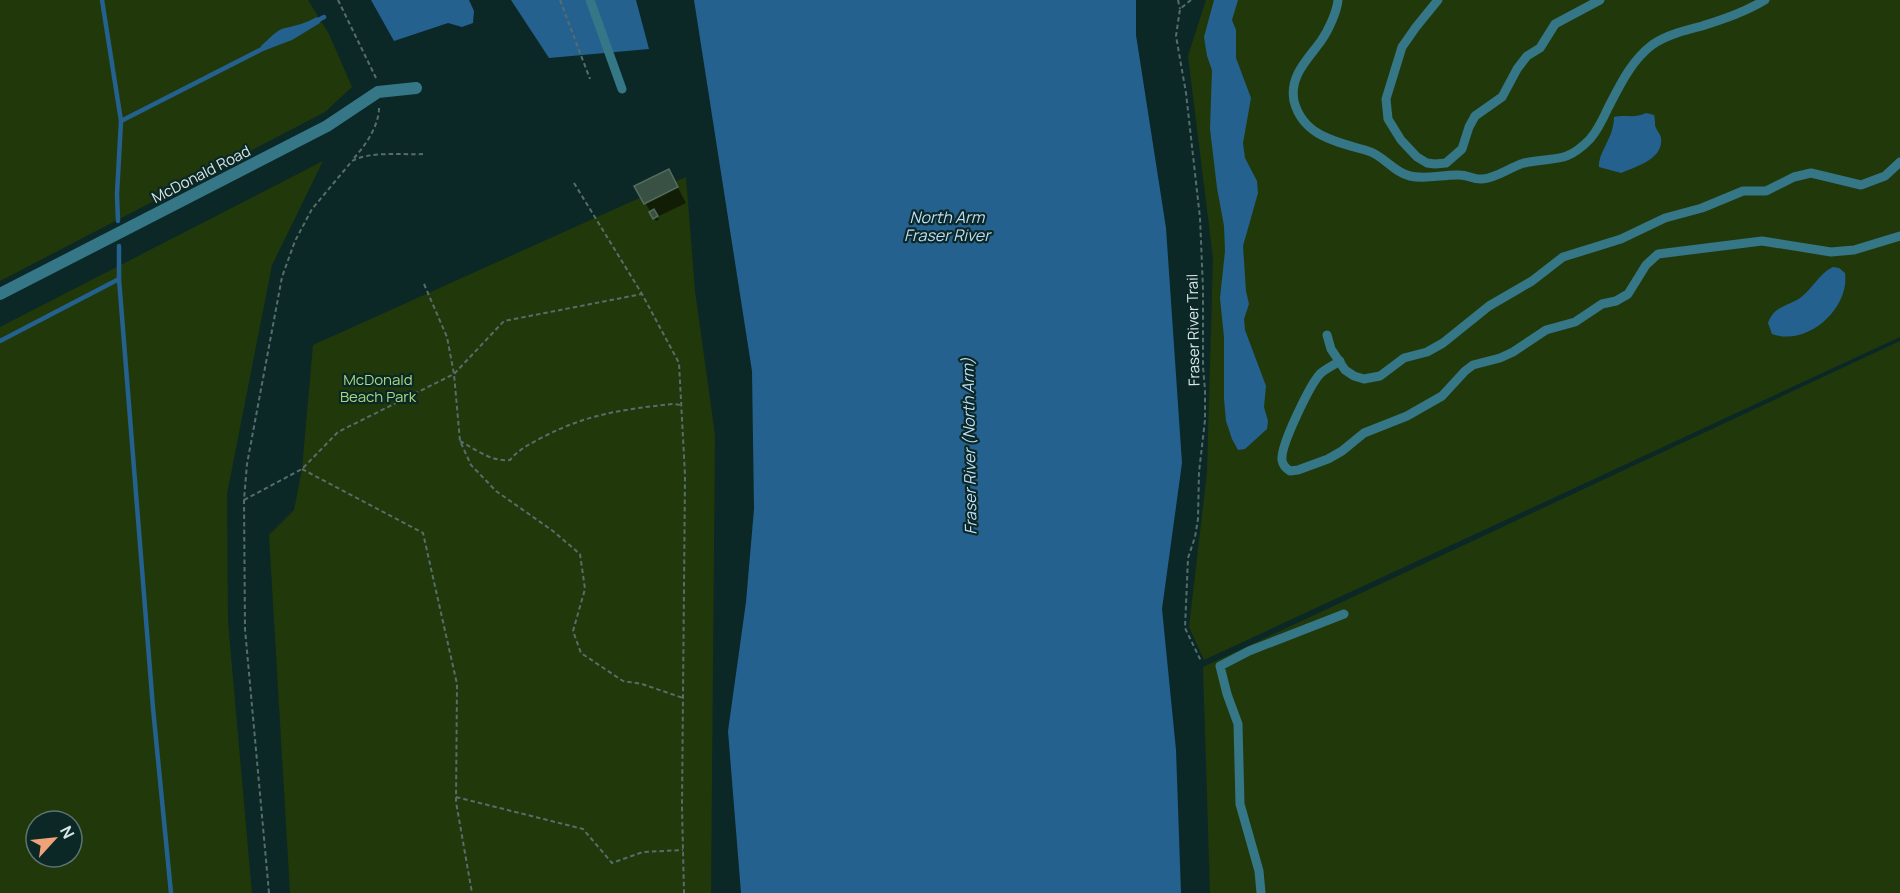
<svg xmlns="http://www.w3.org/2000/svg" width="1900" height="893" font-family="Manrope,sans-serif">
<rect width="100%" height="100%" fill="#0b2826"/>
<path fill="#21380b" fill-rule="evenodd" d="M0 0H308L329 34 352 87 325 112 0 281Z
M1206 0H1900V337L1204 660 1189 627 1207 472 1213 258 1188 56Z
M323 161 272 265 227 494 228 622 252 893H0V327ZM36 821H72V857H36Z
M686 177 695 291 715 435 711 893H290L269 535 294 510 302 469 313 345Z
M1900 341V893H1210L1203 667Z"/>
<path fill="#24618f" d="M371 0H469L474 11 473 23 462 27 448 23 394 41Z
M511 0H636L649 49 549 58Z
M694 0H1136V35L1166 228 1182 463 1162 609 1176 750 1181 893H741L728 731 746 602 754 509 752 371Z
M1214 0H1238L1232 20 1236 30V58L1251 98 1243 143 1245 158 1257 181 1258 193 1243 246 1246 291 1249 304 1244 319 1245 330 1266 386 1264 407 1268 421 1267 429 1245 449 1238 450 1232 439 1226 421 1224 399V337L1220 298 1225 251 1224 226 1217 188 1210 129 1212 70 1207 56 1204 37Z
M317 17 320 23 292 40 263 51 261 46C268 40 276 30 285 28 298 25 304 24 317 17Z
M1646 113 1654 115C1655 119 1655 122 1655 125 1656 130 1660 133 1661 138 1664 159 1635 167 1621 173L1599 167C1598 152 1614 138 1614 117 1627 114 1634 119 1646 113Z
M1833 267 1839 268 1845 273C1850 309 1807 347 1772 334L1768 323C1774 307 1784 307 1797 300 1811 292 1818 274 1833 267Z"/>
<path fill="#0007" d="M677 186 686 203 657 217 659 220 656 221 636 187Z"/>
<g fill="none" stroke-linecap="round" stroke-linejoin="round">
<path stroke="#24618f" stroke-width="4.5" d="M102 0 121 121 117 194 118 221
M313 23 324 17
M121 121 266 47
M119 246V279L153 708 171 893
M0 341 119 279"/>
</g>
<path fill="#395044" stroke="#556c5f" stroke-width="1.5" d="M669 169 678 187 644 204 634 186Z
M654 209 658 216 653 219 649 212Z"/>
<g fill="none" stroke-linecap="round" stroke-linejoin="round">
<path stroke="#556d6b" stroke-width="2" stroke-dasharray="4.5 3" stroke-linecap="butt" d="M338 0 376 78
M560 0 590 79
M1178 0 1180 9
M1191 0 1180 9 1176 36 1186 93 1200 218 1203 289V367L1205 390V420L1199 472 1198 519 1195 537 1188 558 1185 628 1201 661
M354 158C366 145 379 125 379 108
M574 183 642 294 679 363 685 475 682 807 684 893
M424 284 447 337 454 374 460 441 471 465 496 491 553 531 580 554 585 589 573 631 581 653 623 681 642 684 683 698
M460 441C475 449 491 462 510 460 519 449 530 444 543 437 587 414 625 409 673 404L681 405
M302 469 423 533 457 684 456 802 472 893
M244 500 302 469 338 432 454 374 504 321 642 294
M456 797 583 829 612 863 643 852 683 850
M269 893 245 629 244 500 247 464 282 277 295 241 312 209 352 161C370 151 402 155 423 154"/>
<path stroke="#357687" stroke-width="9" d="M590 0 622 89
M1338 0C1337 12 1328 31 1321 41 1308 59 1289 76 1294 101 1303 137 1338 142 1368 151 1383 155 1393 172 1410 176 1426 180 1444 174 1460 175 1467 175 1475 180 1482 179 1497 178 1510 167 1524 163 1554 156 1565 165 1590 139 1598 130 1603 119 1608 108 1620 85 1631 61 1652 45 1666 35 1686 30 1702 26 1724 19 1745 12 1765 0
M1438 0 1416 27 1402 47 1386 99 1388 119 1401 140 1417 157 1427 163 1435 164 1446 163 1462 149 1469 127 1475 116 1502 97 1517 69 1527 56 1540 48 1555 24 1600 0
M1327 335 1331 349 1345 370 1354 376 1364 379 1380 376 1404 358 1427 352 1443 343 1489 306 1532 281 1563 257 1621 239 1665 218 1702 208 1743 191H1766L1794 177 1811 173 1861 185 1885 176 1900 162
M1340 361C1334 365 1325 369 1320 374 1310 385 1280 446 1282 460 1283 466 1286 468 1290 471L1298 470 1328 459 1342 451 1364 433 1407 416 1442 396 1465 371 1473 365 1500 358 1513 352 1546 330 1575 322 1602 304 1616 301 1628 294 1646 265 1658 254 1762 241 1831 252 1854 250 1900 236
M1261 893 1259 871 1240 804 1238 724 1227 694 1220 666 1249 651 1344 614"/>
<path stroke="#357687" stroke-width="12" d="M0 294 327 126 378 92 416 88"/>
</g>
<g text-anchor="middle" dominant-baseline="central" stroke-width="4.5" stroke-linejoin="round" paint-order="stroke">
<g font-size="15" fill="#d7e7e5" stroke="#0b2826">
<text transform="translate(201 174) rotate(-27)">McDonald Road</text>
<text transform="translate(1193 330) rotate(-91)">Fraser River Trail</text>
</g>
<g font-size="15" fill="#a8d981" stroke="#0b2826">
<text x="378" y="379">McDonald<tspan x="378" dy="17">Beach Park</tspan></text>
</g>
<g font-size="16" font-style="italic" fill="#bfdefa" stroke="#0b2826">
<text x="947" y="217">North Arm<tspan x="947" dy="18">Fraser River</tspan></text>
<text transform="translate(969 446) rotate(-91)">Fraser River (North Arm)</text>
</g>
</g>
<g transform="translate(54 839) rotate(63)"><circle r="28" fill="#0b2826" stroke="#5d7472" stroke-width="1.5"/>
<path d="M0-4.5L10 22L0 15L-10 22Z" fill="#f0a279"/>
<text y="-9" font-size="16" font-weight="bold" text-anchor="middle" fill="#d7e7e5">N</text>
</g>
</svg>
